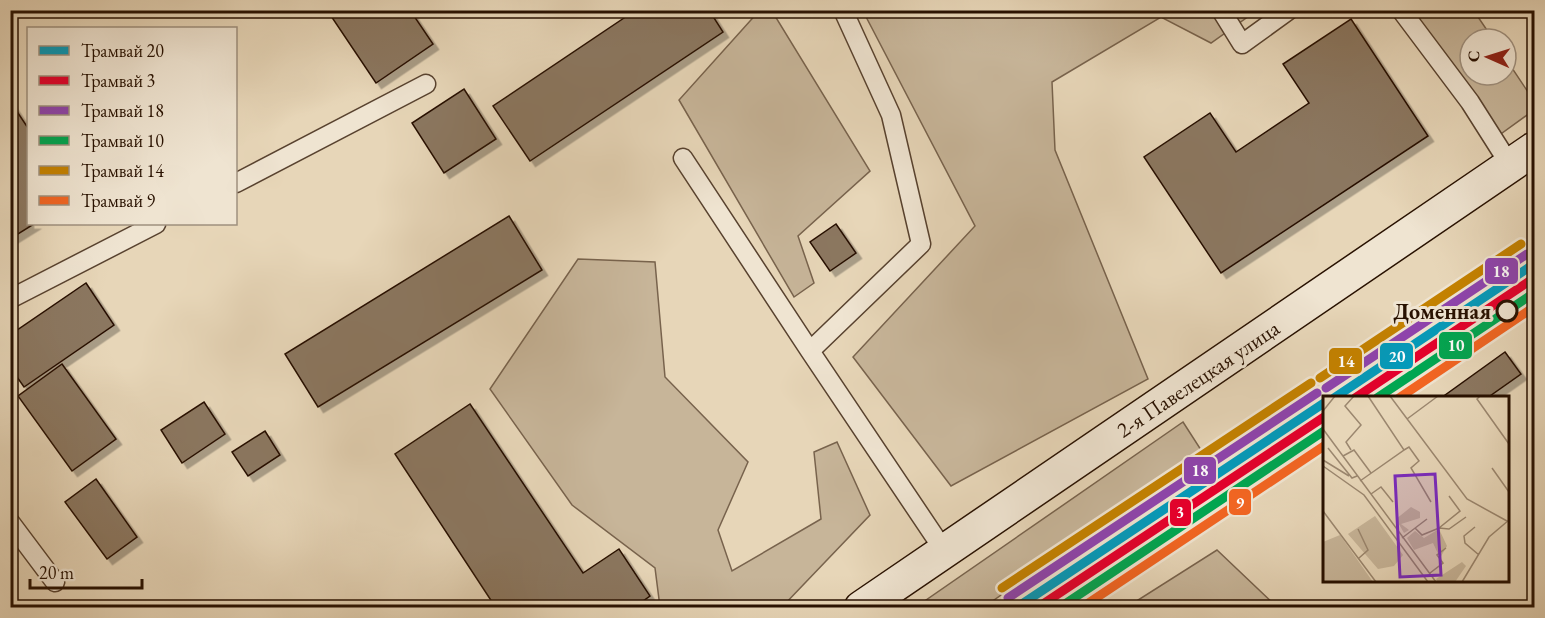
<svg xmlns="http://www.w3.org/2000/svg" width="1545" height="618" font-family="'EB Garamond',serif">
<defs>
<filter id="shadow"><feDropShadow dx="5.5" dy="5.5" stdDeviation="0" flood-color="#0004"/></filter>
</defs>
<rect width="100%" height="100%" fill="#e7d6b8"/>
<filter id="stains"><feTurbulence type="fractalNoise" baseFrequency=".00333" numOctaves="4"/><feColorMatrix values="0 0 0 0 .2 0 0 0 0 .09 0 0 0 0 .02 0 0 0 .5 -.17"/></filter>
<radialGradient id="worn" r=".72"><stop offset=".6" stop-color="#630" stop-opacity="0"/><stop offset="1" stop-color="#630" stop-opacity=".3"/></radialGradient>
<path fill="#c7b599" stroke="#78634d" stroke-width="1.5" d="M759 11H772L870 171 798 236 814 283 794 297 679 100Z
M863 11H1256L1211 43 1161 17 1052 82 1055 150 1148 379 951 486 853 357 975 226Z
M1409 11H1474L1493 39H1470V75H1506V59L1534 101V110L1498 136Z
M578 259 655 262 665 377 748 462 718 530 732 571 821 519 814 452 837 442 870 515 782 607H660L655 568 572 505 490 389Z
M1183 422 1203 453 984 607H916Z
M1217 550 1277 607H1127Z"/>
<path fill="#8b7760" stroke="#281101" stroke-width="1.5" filter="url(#shadow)" d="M327 10H410L433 44 376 83Z
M636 10H709L723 32 530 161 493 106Z
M1351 19 1428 136 1221 273 1144 157 1210 113 1236 152 1309 103 1283 64Z
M464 89 496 139 444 173 412 123Z
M10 101 28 128V224H34L10 239Z
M509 216 542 270 318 407 285 354Z
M836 224 856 253 830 271 810 242Z
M86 283 114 325 24 387 10 367V335Z
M1505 352 1521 374 1487 398H1441Z
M62 364 116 439 72 471 18 396Z
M204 402 225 434 182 463 161 430Z
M470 404 583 573 619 549 650 596 633 608H496L395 454Z
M265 431 280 455 248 476 232 452Z
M96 479 137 537 107 559 65 502Z"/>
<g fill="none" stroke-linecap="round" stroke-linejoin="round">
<defs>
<path id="lane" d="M1221 10 1242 44 1289 10
M1401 10 1470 102 1510 165
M683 158 810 351 945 552
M236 183 426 84
M10 299 156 224
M810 351 921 244 891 115 843 10
M10 522 55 582"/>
<path id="secondary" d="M861 608 1534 149"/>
</defs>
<use href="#lane" stroke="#58422f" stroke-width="21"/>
<use href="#secondary" stroke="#281101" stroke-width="36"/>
<use href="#lane" stroke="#efe4d1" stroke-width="18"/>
<use href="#secondary" stroke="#efe4d1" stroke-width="33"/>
<defs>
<path id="tram-1" d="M1334 398 1534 264
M1016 608 1324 403"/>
<path id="tram-2" d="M1355 398 1534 278
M1037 608 1324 417"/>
<path id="tram-3" d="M1326 388 1527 254
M1008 598 1317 393"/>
<path id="tram-4" d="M1377 398 1534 293
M1059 608 1324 431"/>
<path id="tram-5" d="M1320 378 1521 244
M1002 588 1311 383"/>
<path id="tram-6" d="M1399 398 1534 307
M1081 608 1324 446"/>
</defs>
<use href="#tram-1" stroke="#efe4d1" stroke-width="14"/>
<use href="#tram-2" stroke="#efe4d1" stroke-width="14"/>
<use href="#tram-3" stroke="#efe4d1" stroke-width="14"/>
<use href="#tram-4" stroke="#efe4d1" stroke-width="14"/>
<use href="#tram-5" stroke="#efe4d1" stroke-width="14"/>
<use href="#tram-6" stroke="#efe4d1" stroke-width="14"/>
<use href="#tram-1" stroke="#049aba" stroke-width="9"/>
<use href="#tram-2" stroke="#e4002b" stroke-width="9"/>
<use href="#tram-3" stroke="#8e44ad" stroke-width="9"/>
<use href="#tram-4" stroke="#00a651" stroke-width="9"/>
<use href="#tram-5" stroke="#c38100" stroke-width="9"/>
<use href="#tram-6" stroke="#f26522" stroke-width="9"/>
</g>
<circle fill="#efe4d1" stroke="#281101" stroke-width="3" cx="1507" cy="311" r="10"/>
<g text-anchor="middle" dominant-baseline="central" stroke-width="6" stroke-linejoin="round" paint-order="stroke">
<g font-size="22" font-weight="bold" fill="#281101" stroke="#efe4d1" text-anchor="end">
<text x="1491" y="311">Доменная</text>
</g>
<g font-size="22" fill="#281101" stroke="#efe4d1">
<text transform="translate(1198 379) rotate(-34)">2-я Павелецкая улица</text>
</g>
</g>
<g transform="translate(1323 396)">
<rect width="186" height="186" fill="#e7d6b8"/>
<path d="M88 111 97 116V122L78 128 86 134 81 137 73 123ZM52 120 80 159 71 170 55 173 25 138ZM116 133 124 150 117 162 110 147 91 154 84 142 92 135 101 142ZM17 139 50 186H0V146ZM139 166 143 170 132 186H115L113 183Z" fill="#c7b599"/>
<path fill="none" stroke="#9b876f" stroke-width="1.5" d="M67 0 144 103 184 125M157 0 154 3 186 48M0 15 12 0M84 23 115 0M0 33 113 186M5 52 29 82 34 80M28 54 23 46 38 29 22 10 31 0M81 54 86 51 96 65 88 72 108 106M20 60 31 54 48 77M0 64 26 80M0 70 41 99 105 186M169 72 186 96M37 85 81 54 45 0M48 98 58 91 70 106M0 115 53 186M152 131 141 140 142 147 156 159M92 132 99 139 116 132 126 133 143 121M116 132 137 115 126 100M35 133 45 154 36 162M79 142 104 123M107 177 120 167 114 159 123 152M139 186 166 141 186 124"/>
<path fill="#7b2cbf" fill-opacity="0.15" stroke="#7b2cbf" stroke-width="3" d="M112 78 118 179 77 181 72 80Z"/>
<rect width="186" height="186" fill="none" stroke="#281101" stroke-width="3"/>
</g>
<g stroke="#efe4d1" stroke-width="2">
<rect x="1484" y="257" width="35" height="28" rx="6" fill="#8e44ad"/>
<rect x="1438" y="331" width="35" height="29" rx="6" fill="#00a651"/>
<rect x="1379" y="342" width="35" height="28" rx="6" fill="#049aba"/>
<rect x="1328" y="347" width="35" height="28" rx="6" fill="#c38100"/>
<rect x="1183" y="456" width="34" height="29" rx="6" fill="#8e44ad"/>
<rect x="1228" y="488" width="24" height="28" rx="6" fill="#f26522"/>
<rect x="1169" y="498" width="23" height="29" rx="6" fill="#e4002b"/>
</g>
<g font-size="16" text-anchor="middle" font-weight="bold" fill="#fff">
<text x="1501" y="277">18</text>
<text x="1456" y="351">10</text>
<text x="1397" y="362">20</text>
<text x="1346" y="367">14</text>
<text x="1200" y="476">18</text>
<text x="1240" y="508">9</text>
<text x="1180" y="518">3</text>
</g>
<rect width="1545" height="618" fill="none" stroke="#e7d6b8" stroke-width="36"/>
<rect x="12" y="12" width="1521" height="594" fill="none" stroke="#281101" stroke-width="3"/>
<rect x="18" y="18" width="1509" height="582" fill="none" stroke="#281101" stroke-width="1.5"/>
<rect x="27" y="27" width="210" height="198" fill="#efe4d1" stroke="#9f907e" stroke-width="1.5"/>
<rect x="39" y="46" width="30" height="9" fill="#049aba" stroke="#9f907e" stroke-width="1.5"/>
<text x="81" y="57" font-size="18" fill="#281101">Трамвай 20</text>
<rect x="39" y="76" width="30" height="9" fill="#e4002b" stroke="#9f907e" stroke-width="1.5"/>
<text x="81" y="87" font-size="18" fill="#281101">Трамвай 3</text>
<rect x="39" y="106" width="30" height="9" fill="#8e44ad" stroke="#9f907e" stroke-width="1.5"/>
<text x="81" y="117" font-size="18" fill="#281101">Трамвай 18</text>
<rect x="39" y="136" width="30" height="9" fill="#00a651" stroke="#9f907e" stroke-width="1.5"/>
<text x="81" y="147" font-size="18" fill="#281101">Трамвай 10</text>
<rect x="39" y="166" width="30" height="9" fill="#c38100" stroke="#9f907e" stroke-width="1.5"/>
<text x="81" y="177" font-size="18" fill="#281101">Трамвай 14</text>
<rect x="39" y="196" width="30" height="9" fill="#f26522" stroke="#9f907e" stroke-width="1.5"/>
<text x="81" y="207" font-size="18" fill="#281101">Трамвай 9</text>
<g transform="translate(1488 57) rotate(273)"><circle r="28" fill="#efe4d1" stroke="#9f907e" stroke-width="1.5"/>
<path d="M0-4.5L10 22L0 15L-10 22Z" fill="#8f2418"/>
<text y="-9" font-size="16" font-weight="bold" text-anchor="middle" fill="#281101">С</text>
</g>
<path d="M30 579v9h112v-9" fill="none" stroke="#281101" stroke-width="3"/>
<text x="39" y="579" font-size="18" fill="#281101" stroke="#efe4d1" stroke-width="4.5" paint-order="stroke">20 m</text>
<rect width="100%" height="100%" filter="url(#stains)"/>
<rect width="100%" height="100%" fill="url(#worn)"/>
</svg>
